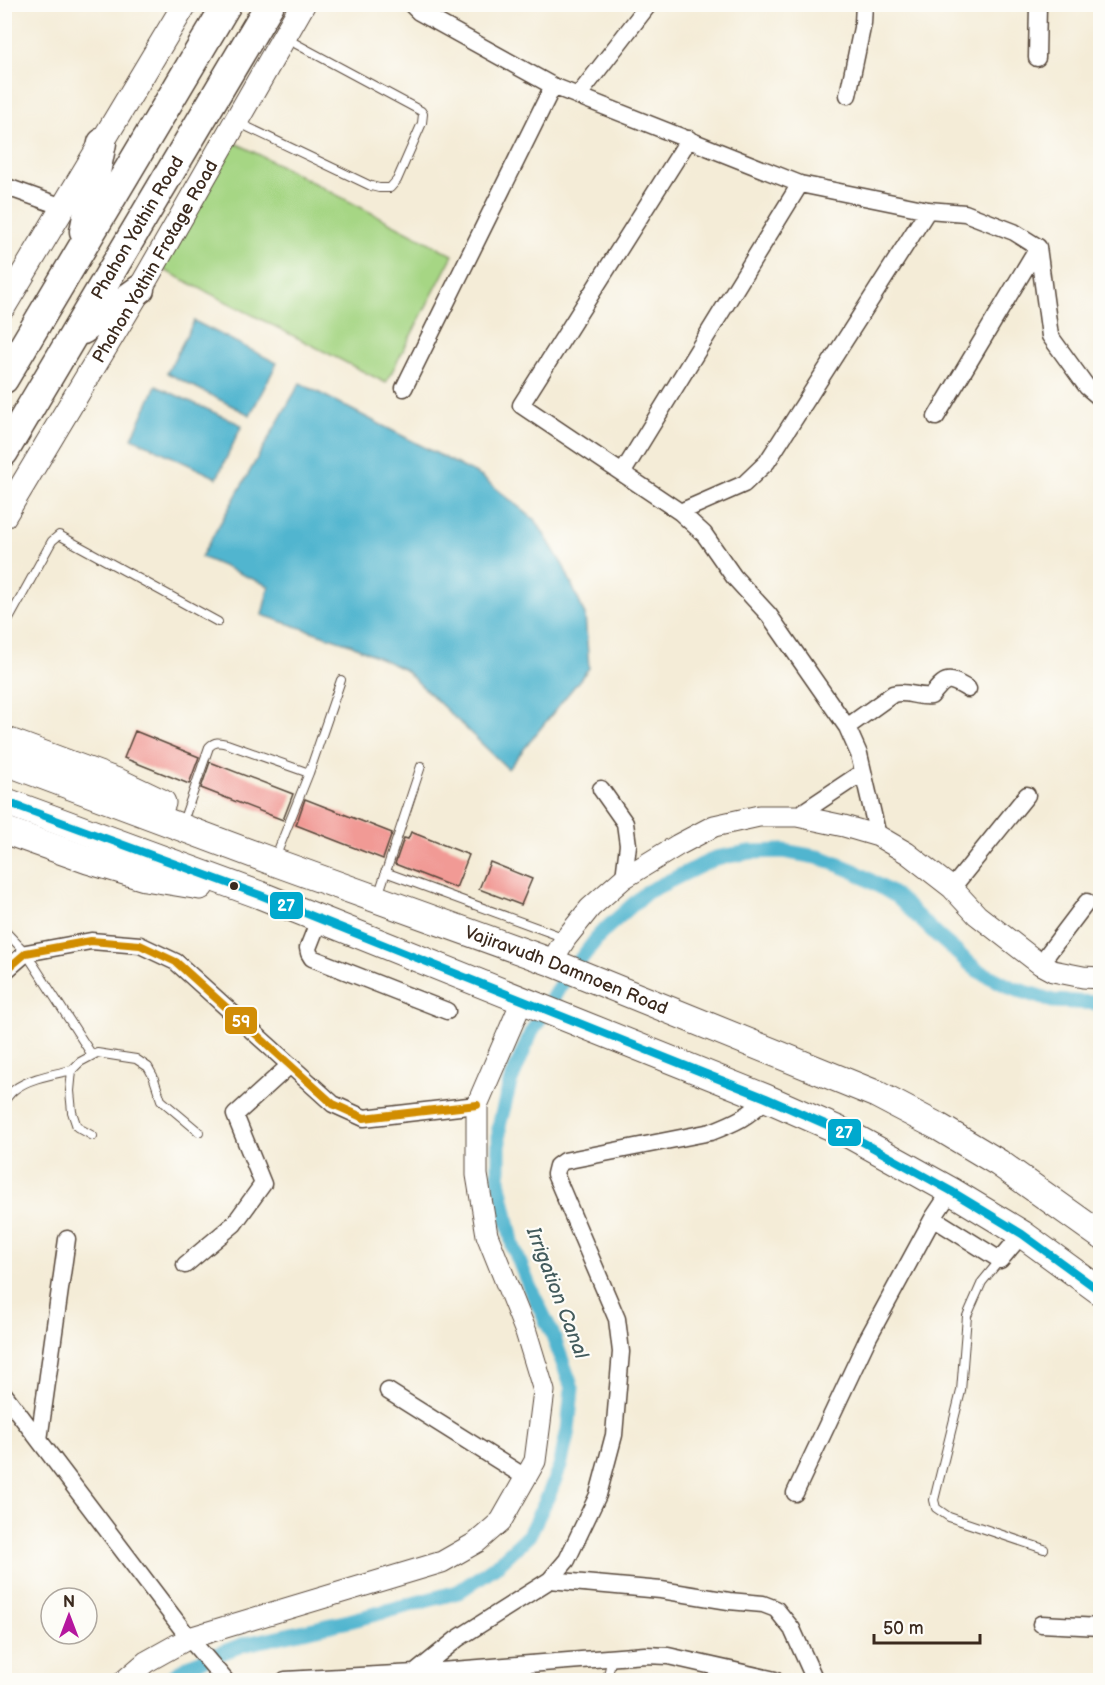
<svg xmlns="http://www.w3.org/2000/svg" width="1105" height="1685" font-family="'Balsamiq Sans',sans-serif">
<rect width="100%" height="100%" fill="#fdfcf7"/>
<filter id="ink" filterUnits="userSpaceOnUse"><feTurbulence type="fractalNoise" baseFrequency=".0167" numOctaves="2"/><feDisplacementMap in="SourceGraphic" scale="12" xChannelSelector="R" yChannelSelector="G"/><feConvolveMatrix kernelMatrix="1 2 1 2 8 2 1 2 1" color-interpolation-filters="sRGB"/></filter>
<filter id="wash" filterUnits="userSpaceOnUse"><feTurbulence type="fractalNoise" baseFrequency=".008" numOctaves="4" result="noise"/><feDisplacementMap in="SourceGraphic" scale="24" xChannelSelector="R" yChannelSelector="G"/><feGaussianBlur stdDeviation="1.35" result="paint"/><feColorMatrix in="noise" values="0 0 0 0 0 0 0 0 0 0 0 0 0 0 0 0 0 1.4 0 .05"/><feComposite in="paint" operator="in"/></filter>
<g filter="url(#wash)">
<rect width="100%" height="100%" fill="#f4ecd7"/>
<path fill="#a6d684" stroke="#708051" stroke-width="1.5" d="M226 139 246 148 453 255 386 383 154 265Z"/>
<path fill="#51b5cf" stroke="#467076" stroke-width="1.5" d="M194 321 277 363 250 415 167 373Z
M300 383 482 477 536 521 564 567 585 615 589 668 508 769 405 670 350 644 262 615 269 586 201 557Z
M156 386 242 425 217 478 132 438Z"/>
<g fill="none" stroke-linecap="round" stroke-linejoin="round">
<path stroke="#51b5cf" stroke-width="15" d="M167 1680 192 1664 242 1645 349 1621 458 1592 496 1566 529 1535 549 1494 560 1466 568 1430 572 1388 552 1333 530 1288 513 1246 499 1180V1126L510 1083 531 1033 560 986 601 933 647 892 716 858 750 852 783 851 822 858 854 871 896 896 939 937 977 970 1012 988 1053 1001 1100 1003"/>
</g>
<g id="blocks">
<path fill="#f19a95" d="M135 731 199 757 189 784 124 758Z
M210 762 293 794 283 820 201 788Z
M305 799 392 833 383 859 296 825Z
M411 832 469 855 456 888 395 864 404 838 408 839Z
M490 862 532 879 521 905 479 889Z"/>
</g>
</g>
<g filter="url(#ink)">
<use href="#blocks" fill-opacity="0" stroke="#57473a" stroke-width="1.5"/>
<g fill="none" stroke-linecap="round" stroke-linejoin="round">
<defs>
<path id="service" d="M239 123 371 186 379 188H390L397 180 422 123 423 114 421 111 287 39
M4 628 52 541 59 535 218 622
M186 813 209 747C215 741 219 742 227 744L309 773
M275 858 309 773 341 680
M385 872 565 938
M378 896 421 766
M4 930 26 953 92 1055
M4 1101C7 1098 10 1093 14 1090 28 1078 55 1074 72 1070
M93 1136 77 1127 72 1112 70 1091 72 1070 80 1062 97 1053 136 1059 148 1067 153 1076 161 1100 199 1132
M1000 1260 982 1282 967 1316 961 1391 934 1500 936 1508 949 1517 1044 1549
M607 1680 612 1657"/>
<path id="minor" d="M411 4 419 12 553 86 800 184 928 210 965 213 1014 232 1038 247 1050 336 1087 387 1100 398
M1037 58 1038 4
M848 95 863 23 864 4
M578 96 649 4
M689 139 521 405 680 512 704 534 734 577 769 615 847 727 859 754 878 836
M4 186 63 207
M404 388 553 86
M936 417 1038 247
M623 472 800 184
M680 512 744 484 767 462 928 210
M847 727 893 694C907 690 917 698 931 696 946 677 948 677 968 689
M601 789 625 823 628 845 624 878
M797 816 863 772
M952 888 1027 795
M319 920 308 948 309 953 312 958 447 1011
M1040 964 1087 902
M4 972 26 953 91 941 140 945 176 962 333 1104 364 1118 477 1105
M933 1218 1000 1260 1022 1234
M185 1265 234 1224 263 1184 235 1115 290 1065
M388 1391 525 1477
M4 1394 189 1638 225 1680
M39 1440 67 1239
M795 1493 868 1338 933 1218 951 1191
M550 1580 661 1590 729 1601 763 1604 776 1609 792 1629 815 1680
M1041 1624 1100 1627
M415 1673 457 1639 550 1580 567 1560 598 1495 614 1435 621 1352 617 1319 555 1174 557 1166 564 1161 711 1132C734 1123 749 1117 766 1098
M285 1680 415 1673 645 1655 668 1656 775 1680"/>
<path id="tertiary" d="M551 962 566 938 590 908 624 878 678 845 714 826 759 816H797L844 826 878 836 907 853 952 888 977 915 1040 964 1053 971 1083 977 1100 978
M125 1680 146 1662 189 1638 442 1562 477 1542 501 1521 535 1461 544 1391 526 1332 487 1235 477 1175V1105L522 1001"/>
<g id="secondary">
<path d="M4 306 185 4"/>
<path id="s1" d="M4 516 140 289 303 4"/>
</g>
<g id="primary">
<path d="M4 740 120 783 162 803"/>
<path id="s2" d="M4 761 274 862 551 962 876 1094 939 1127 999 1163 1100 1235"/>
<path d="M4 801 260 895 766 1098 850 1135 951 1191 1022 1234 1100 1291"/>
<path d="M4 830 88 860 145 877 200 886"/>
</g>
<g id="trunk">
<path d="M84 231 102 143"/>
<path d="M83 330 140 289"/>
<path d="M4 379 227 4"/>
<path id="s3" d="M4 452 270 4"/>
</g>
</defs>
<use href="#service" stroke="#57473a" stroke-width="10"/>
<use href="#minor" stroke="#57473a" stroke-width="19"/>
<use href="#tertiary" stroke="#57473a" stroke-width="23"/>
<use href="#secondary" stroke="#57473a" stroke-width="26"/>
<use href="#primary" stroke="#57473a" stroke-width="29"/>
<use href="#trunk" stroke="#57473a" stroke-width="31"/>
<use href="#service" stroke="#fff" stroke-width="8"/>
<use href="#minor" stroke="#fff" stroke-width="16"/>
<use href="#tertiary" stroke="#fff" stroke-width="21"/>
<use href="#secondary" stroke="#fff" stroke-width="24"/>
<use href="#primary" stroke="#fff" stroke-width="27"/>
<use href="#trunk" stroke="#fff" stroke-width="28"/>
<defs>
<path id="bus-1" d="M4 801 260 895 766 1098 850 1135 951 1191 1022 1234 1100 1291"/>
<path id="bus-2" d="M4 972 26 953 91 941 140 945 176 962 333 1104 364 1118 477 1105"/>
</defs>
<use href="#bus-1" stroke="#fdfcf7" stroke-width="12"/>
<use href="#bus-2" stroke="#fdfcf7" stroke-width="12"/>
<use href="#bus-1" stroke="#00a9ce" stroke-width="8"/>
<use href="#bus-2" stroke="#d18d06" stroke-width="8"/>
</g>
</g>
<circle fill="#3b2a1e" stroke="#fdfcf7" stroke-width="2" cx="234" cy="886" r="5"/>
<g text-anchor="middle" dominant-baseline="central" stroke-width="4.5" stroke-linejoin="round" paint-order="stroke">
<g font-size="18" fill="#3b2a1e" stroke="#fdfcf7">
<text stroke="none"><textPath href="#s3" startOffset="261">Phahon Yothin Road</textPath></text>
<text stroke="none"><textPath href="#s1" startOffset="296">Phahon Yothin Frotage Road</textPath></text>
<text stroke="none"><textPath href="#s2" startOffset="600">Vajiravudh Damnoen Road</textPath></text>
</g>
<g font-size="20" font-style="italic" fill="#435b5c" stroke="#fdfcf7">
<text transform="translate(557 1293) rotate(69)">Irrigation Canal</text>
</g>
</g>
<g stroke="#fdfcf7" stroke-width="2">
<rect x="269" y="891" width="35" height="29" rx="6" fill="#00a9ce"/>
<rect x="224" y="1006" width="34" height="29" rx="6" fill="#d18d06"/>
<rect x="827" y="1118" width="35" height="29" rx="6" fill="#00a9ce"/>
</g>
<g font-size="16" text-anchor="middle" font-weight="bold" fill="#fff">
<text x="286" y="911">27</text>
<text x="241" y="1027">59</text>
<text x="844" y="1138">27</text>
</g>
<rect width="1105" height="1685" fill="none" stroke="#fdfcf7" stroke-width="24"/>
<g transform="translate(69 1616)"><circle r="28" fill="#fdfcf7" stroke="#afa8a0" stroke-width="1.5"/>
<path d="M0-4.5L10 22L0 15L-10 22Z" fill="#b5179e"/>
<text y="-9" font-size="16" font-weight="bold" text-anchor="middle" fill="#3b2a1e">N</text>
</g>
<path d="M874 1634v9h106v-9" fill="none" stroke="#3b2a1e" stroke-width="3"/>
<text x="883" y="1634" font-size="18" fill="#3b2a1e" stroke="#fdfcf7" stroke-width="4.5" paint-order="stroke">50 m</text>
</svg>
